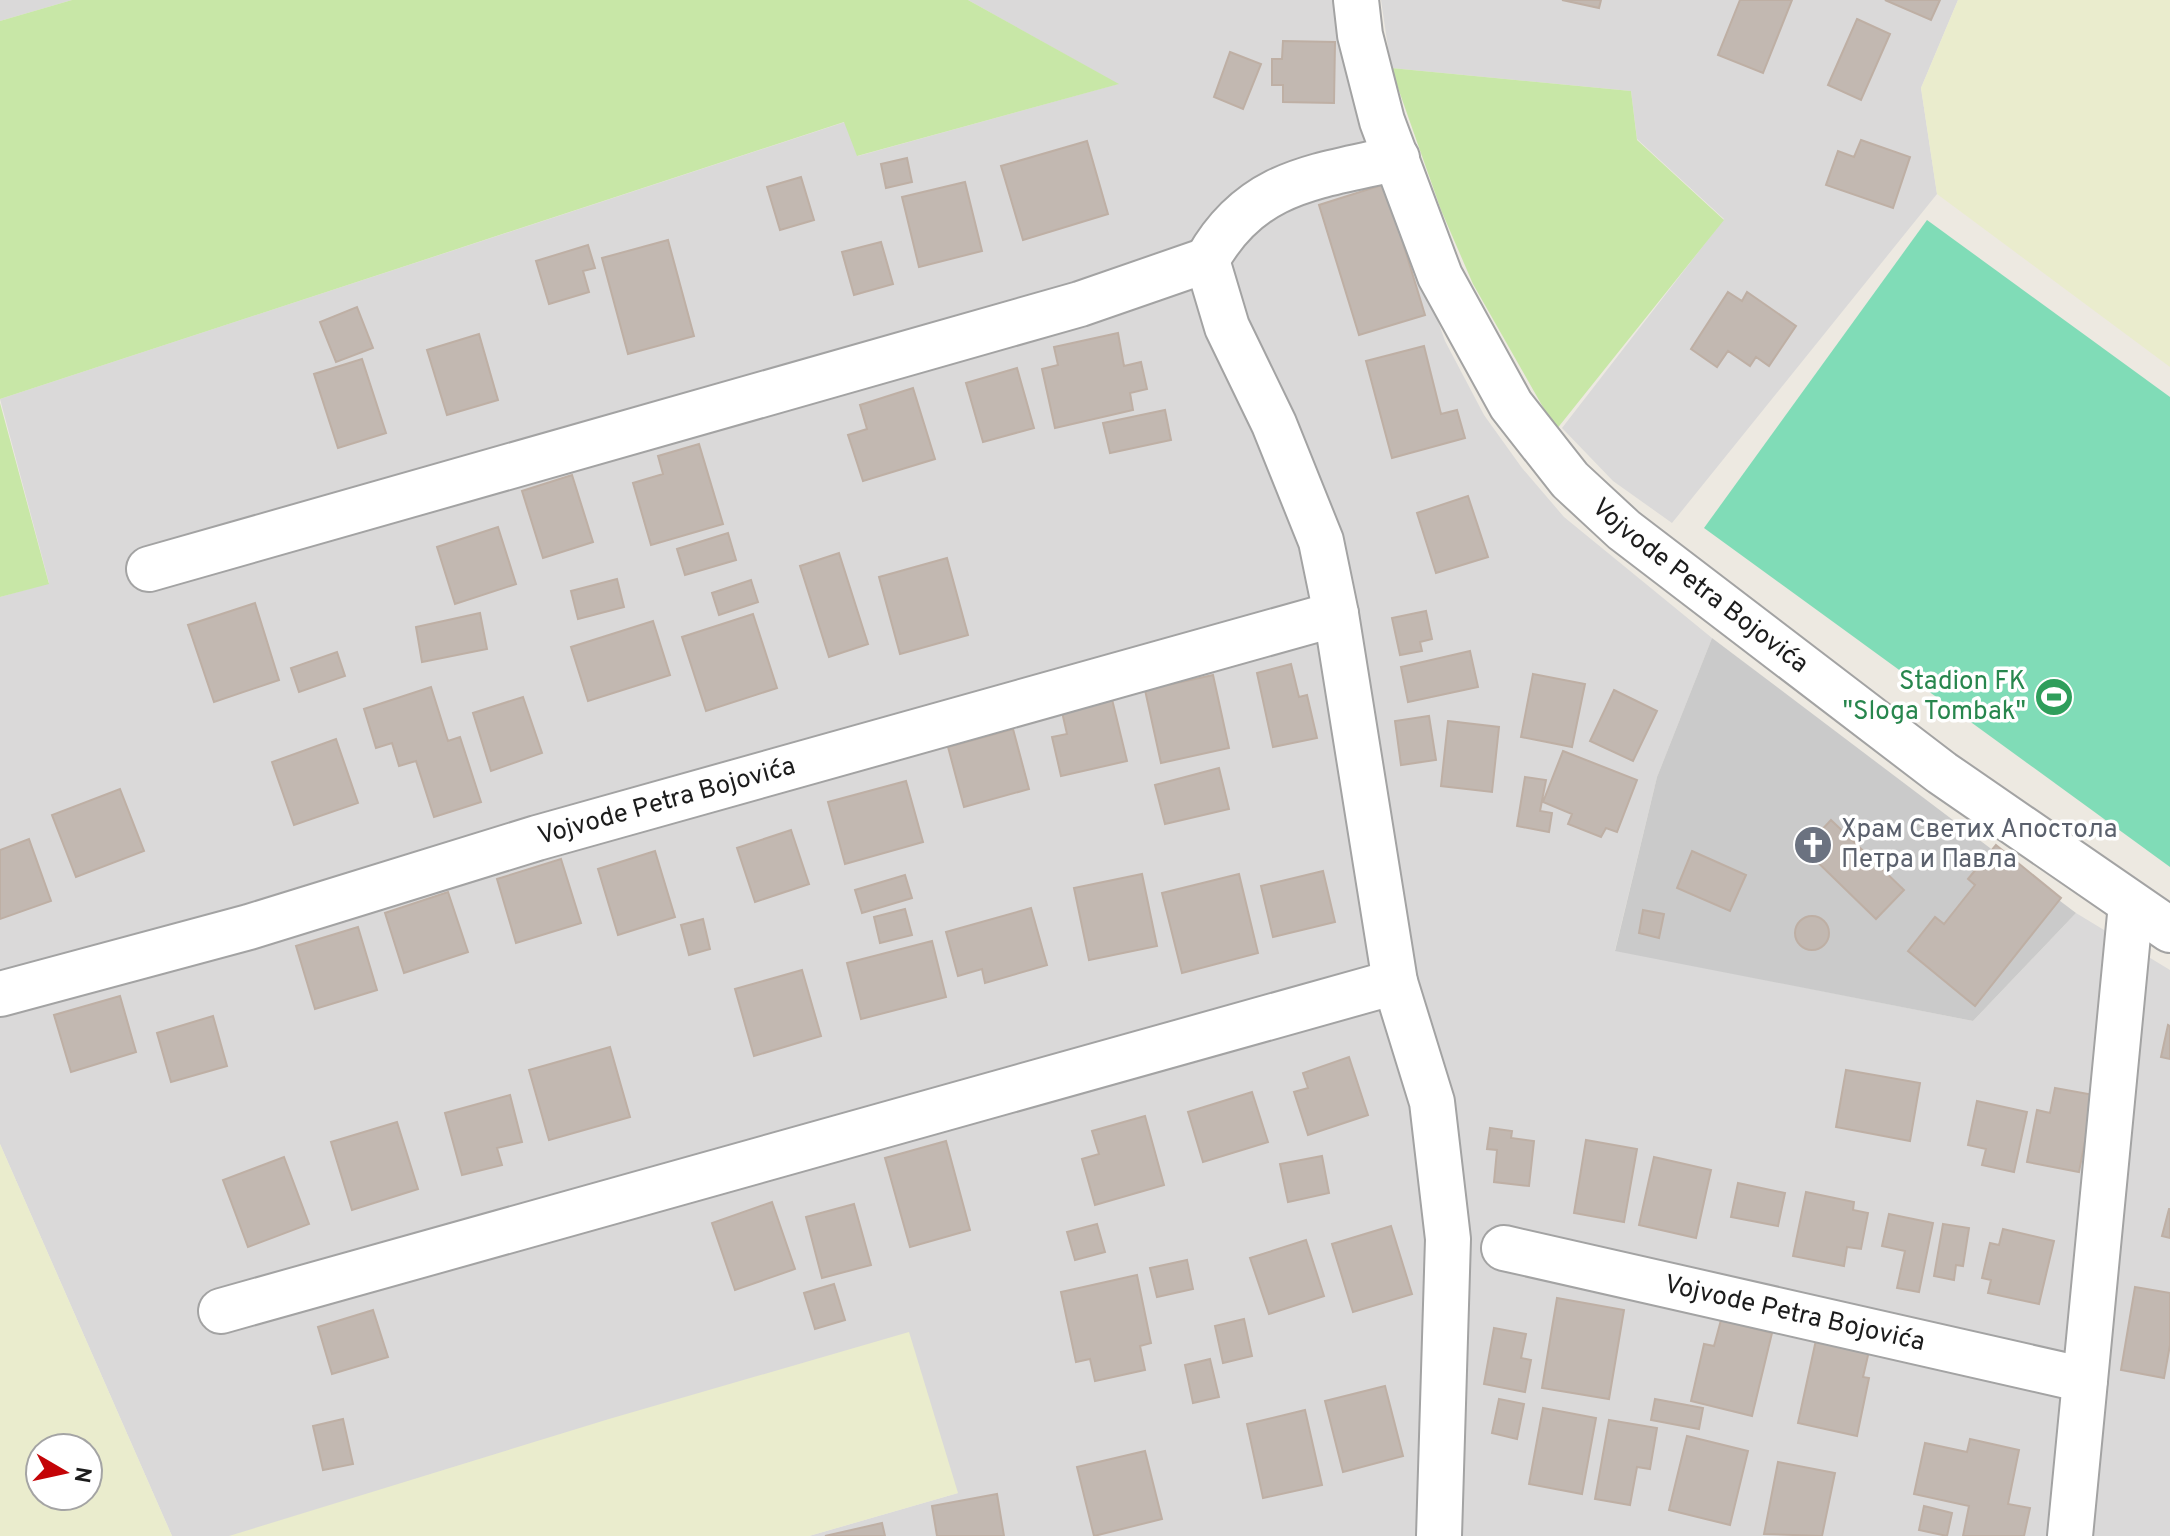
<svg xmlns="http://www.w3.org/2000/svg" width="2170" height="1536" font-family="Overpass,sans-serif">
<rect width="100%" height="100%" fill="#ede9e1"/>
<path fill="#dad9d9" d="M0 0H72L0 21Z
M968 0H1342L1388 180 1445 341 1484 415 1522 468 1564 517 1712 638 1657 777 1615 950 1973 1021 2076 913 2170 970V1536H809L958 1493 229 1536H172L0 1144V597L49 583 0 399 845 122 858 156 1118 84Z
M1381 0H1958L1921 88 1937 194 1672 523 1613 481 1562 428 1724 219 1637 139 1631 91 1391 68Z"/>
<path fill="#cacaca" d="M1712 638 2076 913 1973 1021 1615 951 1657 777Z"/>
<path fill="#eaeccd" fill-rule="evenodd" d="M1958 0H2170V367L1937 194 1921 88Z
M0 1144 172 1536H0ZM40 1448H88V1496H40Z
M909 1332 958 1493 809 1536H229L609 1419Z"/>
<path fill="#c8e7a7" d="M72 0H968L1119 84 857 156 844 122 0 399V21Z
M1391 68 1631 91 1637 140 1724 220 1556 430 1473 284 1441 210Z
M0 403 49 584 0 597Z"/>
<path fill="#80dcb7" d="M1927 220 2170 397V867L1704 528Z"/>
<path fill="#c2b8b1" stroke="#beafa4" stroke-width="2" d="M1562 0H1601L1599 8Z
M1740 0H1792L1763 73 1718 55Z
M1885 0H1940L1931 20Z
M1857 19 1890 34 1861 100 1828 85Z
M1283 41 1335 42 1334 103 1283 102V85H1272V59H1282Z
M1230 52 1261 64 1243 109 1214 97Z
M1861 140 1910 157 1893 208 1826 185 1838 151 1854 157Z
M1087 141 1108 214 1023 240 1001 166Z
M907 158 912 182 886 188 881 164Z
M801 177 814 220 780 230 767 187Z
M965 182 982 251 919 267 902 197Z
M1385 184 1425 315 1359 335 1319 205Z
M668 240 694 336 628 354 602 258Z
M881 242 893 284 854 295 842 252Z
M588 245 595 268 583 271 589 292 549 304 536 261Z
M1728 292 1742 301 1747 292 1796 326 1769 366 1756 357 1750 366 1728 351 1717 367 1691 349Z
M357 307 373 348 336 362 320 322Z
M1118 333 1124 366 1141 362 1147 389 1130 393 1133 410 1055 428 1042 369 1058 365 1054 347Z
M479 334 498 400 447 415 427 350Z
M1424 346 1441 414 1457 410 1465 438 1392 458 1366 361Z
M362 359 386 433 338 448 314 374Z
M1017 368 1034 428 983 442 966 383Z
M913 388 935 459 863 481 848 435 867 429 860 405Z
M1165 410 1171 440 1110 453 1103 423Z
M699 444 723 524 651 545 633 483 663 474 658 456Z
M572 475 593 542 543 558 522 491Z
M1468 496 1488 557 1436 573 1417 513Z
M498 527 516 584 455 604 437 547Z
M728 533 736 560 685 575 677 549Z
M839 553 868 644 829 657 800 566Z
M947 558 968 635 900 654 879 577Z
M617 579 624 607 578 619 571 591Z
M751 580 758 602 719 615 712 593Z
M255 603 279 680 214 702 188 625Z
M1426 611 1432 639 1420 642 1422 651 1400 655 1392 618Z
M480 613 487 649 422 662 416 627Z
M753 614 777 688 706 711 682 637Z
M653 621 670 675 588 701 571 647Z
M1470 651 1478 687 1408 702 1401 667Z
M337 652 345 676 299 692 291 668Z
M1291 664 1299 697 1307 695 1317 738 1273 747 1257 673Z
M1533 674 1585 684 1572 747 1521 737Z
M1213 675 1229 748 1161 763 1145 690Z
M431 687 448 741 460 737 481 802 434 817 416 761 399 766 392 743 376 748 364 709Z
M1614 690 1657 711 1633 761 1590 741Z
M1110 691 1127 761 1061 776 1052 737 1067 734 1060 703Z
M523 697 542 753 491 771 473 713Z
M1429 716 1436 760 1401 765 1395 721Z
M1448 721 1499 727 1492 792 1441 786Z
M1013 729 1029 789 964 807 948 747Z
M336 739 358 803 294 825 272 762Z
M1563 751 1637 780 1617 832 1606 828 1601 837 1568 824 1572 814 1543 802Z
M1219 768 1229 809 1165 824 1155 785Z
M1525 777 1546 780 1540 811 1552 813 1549 832 1517 826Z
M906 781 923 842 845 864 828 802Z
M120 789 144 851 76 877 52 815Z
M1831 820 1904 890 1876 919 1804 849Z
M791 830 809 884 755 902 737 848Z
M29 839 51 901 0 919V850Z
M1996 845 2061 898 1975 1006 1908 951 1935 917 1944 924 1975 885 1968 879Z
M655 851 675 917 618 935 598 869Z
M1692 851 1746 875 1730 911 1677 888Z
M561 859 581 923 516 943 497 879Z
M1323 871 1335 922 1273 937 1261 886Z
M1142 874 1157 946 1089 960 1074 888Z
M1239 874 1258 953 1182 973 1162 893Z
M905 875 912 898 862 913 855 890Z
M448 892 468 952 404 973 385 913Z
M1031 908 1047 965 985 983 982 969 958 976 946 932Z
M905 909 912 935 880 943 874 917Z
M1643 910 1664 914 1659 938 1639 933Z
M1795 933a17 17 0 1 1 34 0a17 17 0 1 1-34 0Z
M703 919 710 949 689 955 681 925Z
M358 927 377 990 315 1009 296 946Z
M932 941 946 997 861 1019 847 963Z
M802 970 821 1036 754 1056 735 989Z
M120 996 136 1052 71 1072 54 1015Z
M213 1016 227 1066 171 1082 157 1033Z
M2168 1025 2170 1026V1059L2161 1057Z
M610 1047 630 1117 549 1140 529 1070Z
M1349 1057 1368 1115 1308 1135 1294 1092 1308 1088 1303 1073Z
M1846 1070 1920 1083 1910 1141 1836 1127Z
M2055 1088 2094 1095 2079 1172 2027 1162 2037 1110 2050 1113Z
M1252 1092 1268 1142 1203 1162 1188 1112Z
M510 1095 522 1142 497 1148 502 1165 462 1175 445 1113Z
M1977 1101 2027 1112 2014 1172 1982 1165 1986 1149 1968 1145Z
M1145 1116 1164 1185 1095 1205 1082 1159 1099 1154 1092 1131Z
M397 1122 418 1189 352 1210 331 1142Z
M1490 1128 1512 1131 1511 1138 1534 1141 1529 1186 1494 1182 1497 1150 1487 1149Z
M1586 1140 1637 1149 1624 1222 1574 1213Z
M946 1141 970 1230 910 1247 885 1158Z
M1322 1156 1329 1193 1288 1202 1280 1164Z
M284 1157 309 1224 248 1247 223 1180Z
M1654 1157 1711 1170 1696 1238 1639 1225Z
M1738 1183 1785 1193 1778 1226 1731 1217Z
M1806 1192 1854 1202 1853 1210 1868 1213 1861 1249 1847 1247 1844 1266 1793 1256Z
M772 1202 795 1269 735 1290 712 1223Z
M854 1204 871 1265 822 1278 806 1217Z
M2169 1209H2170V1238L2162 1236Z
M1889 1214 1933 1223 1919 1292 1897 1288 1905 1251 1882 1246Z
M1097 1224 1105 1252 1075 1260 1067 1232Z
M1943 1224 1969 1228 1963 1266 1956 1265 1954 1280 1934 1276Z
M1391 1226 1412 1294 1353 1312 1332 1244Z
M2003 1229 2054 1241 2039 1304 1988 1293 1991 1280 1982 1278 1990 1243 1999 1245Z
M1306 1240 1324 1296 1269 1314 1250 1258Z
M1187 1260 1193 1289 1157 1297 1150 1268Z
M1137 1275 1151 1343 1140 1346 1145 1370 1095 1381 1090 1359 1076 1362 1061 1292Z
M834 1284 845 1320 815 1329 804 1293Z
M2135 1287 2170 1293V1345L2164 1378 2121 1370Z
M1557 1298 1624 1310 1609 1399 1542 1388Z
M373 1310 388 1357 332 1374 318 1327Z
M1244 1319 1252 1356 1223 1363 1215 1326Z
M1721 1320 1772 1333 1752 1416 1691 1401 1704 1344 1714 1346Z
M1494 1328 1526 1334 1521 1358 1531 1360 1525 1392 1484 1384Z
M1816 1340 1869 1351 1863 1377 1869 1378 1857 1436 1798 1423Z
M1210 1359 1219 1397 1193 1403 1185 1365Z
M1385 1386 1403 1456 1343 1472 1325 1401Z
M1499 1399 1524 1404 1517 1439 1492 1433Z
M1655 1399 1703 1408 1699 1429 1651 1420Z
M1543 1408 1596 1418 1582 1494 1529 1484Z
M1305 1410 1322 1485 1263 1498 1247 1424Z
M343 1419 353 1464 323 1470 313 1426Z
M1609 1420 1657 1428 1650 1469 1637 1467 1630 1505 1595 1499Z
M1687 1436 1748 1451 1730 1525 1669 1510Z
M1970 1439 2019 1450 2008 1504 2030 1508 2024 1536H1963L1969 1506 1914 1494 1925 1443 1967 1452Z
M1145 1451 1162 1519 1094 1536 1077 1467Z
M1778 1462 1835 1473 1822 1536 1764 1534Z
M997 1494 1004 1536H937L932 1506Z
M1924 1506 1952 1513 1947 1536 1919 1530Z
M882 1523 885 1536H825Z"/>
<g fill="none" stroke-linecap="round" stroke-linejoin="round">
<defs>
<g id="minor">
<path d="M1397 158C1316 177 1252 180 1207 260L1227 327 1274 424 1321 541 1336 614 1395 982 1432 1102 1448 1239 1439 1536"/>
<path d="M149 569 1080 304 1207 260"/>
<path id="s1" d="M0 994 249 927 537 838 1336 614"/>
<path id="s2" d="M1504 1248 2085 1380"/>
<path d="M221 1311 1395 982"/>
<path d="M2070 1536 2131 904"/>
</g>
<g id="tertiary">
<path id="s3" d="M1356 0 1360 35 1382 121 1440 276 1511 405 1570 480 1624 530 1942 773 2170 930"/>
</g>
</defs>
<use href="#minor" stroke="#a3a3a3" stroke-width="48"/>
<use href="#tertiary" stroke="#a3a3a3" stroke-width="48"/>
<use href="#minor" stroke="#fff" stroke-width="44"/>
<use href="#tertiary" stroke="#fff" stroke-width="44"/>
</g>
<defs>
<symbol id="stadium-disc" viewBox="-11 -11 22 22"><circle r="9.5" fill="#2e9e5b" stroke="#fff"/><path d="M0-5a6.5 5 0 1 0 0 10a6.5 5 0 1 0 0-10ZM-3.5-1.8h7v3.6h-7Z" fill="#fff"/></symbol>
<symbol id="church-disc" viewBox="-11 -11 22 22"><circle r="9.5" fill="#6b7280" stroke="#fff"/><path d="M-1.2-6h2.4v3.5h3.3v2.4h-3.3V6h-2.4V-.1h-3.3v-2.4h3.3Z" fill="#fff"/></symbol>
</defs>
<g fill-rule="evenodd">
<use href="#stadium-disc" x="2032" y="675" width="44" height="44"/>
<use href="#church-disc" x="1791" y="823" width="44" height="44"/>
</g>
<g text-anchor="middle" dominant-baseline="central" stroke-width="7" stroke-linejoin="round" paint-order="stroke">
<g font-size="26" fill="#1c1c1c" stroke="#fff">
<text stroke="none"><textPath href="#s3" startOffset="700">Vojvode Petra Bojovića</textPath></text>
<text stroke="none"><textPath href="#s1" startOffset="694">Vojvode Petra Bojovića</textPath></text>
<text stroke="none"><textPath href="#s2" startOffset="298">Vojvode Petra Bojovića</textPath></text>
</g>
<g font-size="26" fill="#27864d" stroke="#fff" text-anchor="end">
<text x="2026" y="682">Stadion FK<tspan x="2026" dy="30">"Sloga Tombak"</tspan></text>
</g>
<g font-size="26" fill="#5b616d" stroke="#fff" text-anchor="start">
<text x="1841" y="830">Храм Светих Апостола<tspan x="1841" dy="30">Петра и Павла</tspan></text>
</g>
</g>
<g transform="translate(64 1472) rotate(99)"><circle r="38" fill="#ffffff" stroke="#a4a4a4" stroke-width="2"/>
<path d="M0-6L14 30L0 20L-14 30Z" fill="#c40407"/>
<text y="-12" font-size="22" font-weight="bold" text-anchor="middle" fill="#1c1c1c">N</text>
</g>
</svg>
